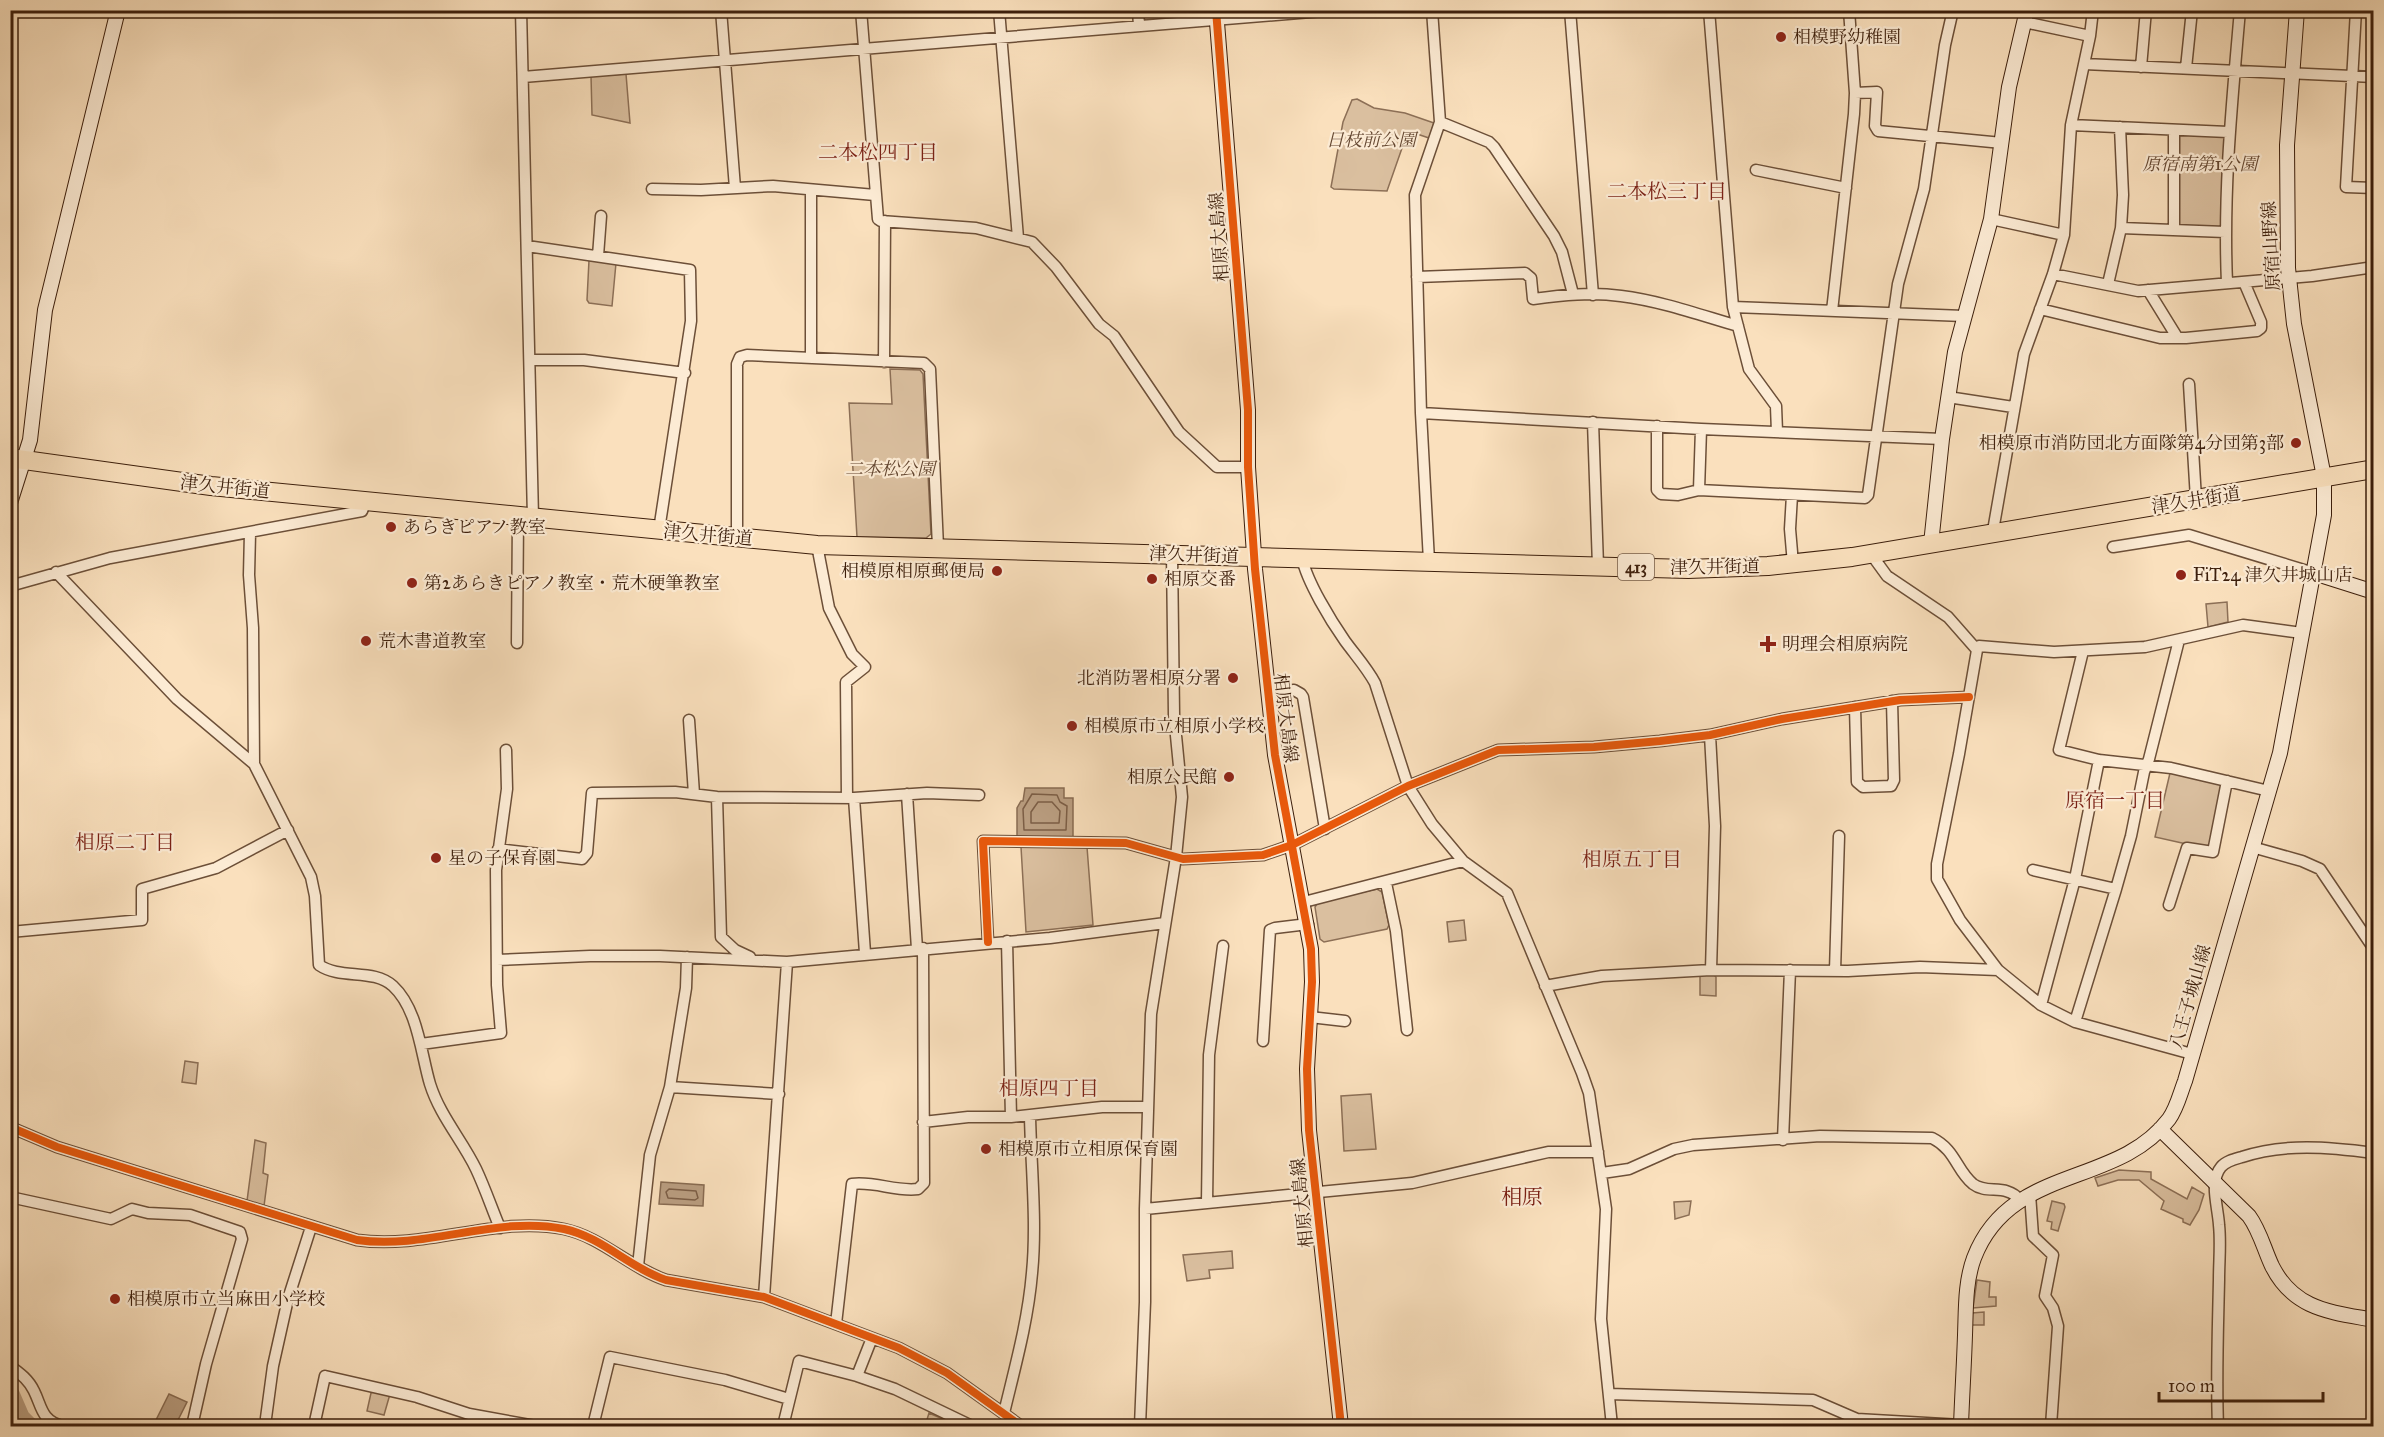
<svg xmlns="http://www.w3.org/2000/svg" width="2384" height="1437" font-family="'IM FELL Great Primer','Noto Serif JP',serif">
<rect width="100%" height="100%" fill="#fae0bd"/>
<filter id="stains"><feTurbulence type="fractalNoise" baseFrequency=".00333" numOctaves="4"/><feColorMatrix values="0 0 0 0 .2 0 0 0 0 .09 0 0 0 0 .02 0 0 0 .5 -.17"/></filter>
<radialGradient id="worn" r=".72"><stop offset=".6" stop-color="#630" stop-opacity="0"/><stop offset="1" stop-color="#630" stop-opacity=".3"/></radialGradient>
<path fill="#dabf9f" stroke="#8c6f56" stroke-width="1.5" d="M626 74 630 123 592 115 591 76Z
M1357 99 1374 108 1405 113 1434 123 1429 138 1408 131 1387 191 1334 189 1331 187 1343 122 1352 100Z
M2174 130 2228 132 2225 232 2174 230Z
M589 260 616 263 612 306 589 303 587 300Z
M890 369 920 370 923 374 931 534 926 538 857 537 849 403 892 404Z
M2227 602 2228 622 2208 627 2206 604Z
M2170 773 2222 784 2209 849 2155 837Z
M1021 847H1087L1093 925 1026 932Z
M1377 889 1382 892 1389 925 1387 929 1324 942 1320 939 1315 907 1318 902Z
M1464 920 1466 940 1449 942 1447 922Z
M1700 974H1713L1716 977V996L1700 995Z
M185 1061 198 1063 196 1084 182 1082Z
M1371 1094 1376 1149 1344 1151 1341 1096Z
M255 1140 266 1143 263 1173 268 1175 264 1206 247 1201Z
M2119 1170 2151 1172V1179L2187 1199 2192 1187 2204 1194 2199 1210 2190 1225 2183 1222V1219L2161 1209 2164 1201 2139 1180H2118L2098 1186 2095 1178Z
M1691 1201 1689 1215 1675 1219 1674 1202Z
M2052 1201 2064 1204 2065 1207 2058 1231 2051 1229 2052 1222 2047 1221Z
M1232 1251 1233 1268 1209 1270 1210 1278 1187 1281 1183 1255Z
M1977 1280 1990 1282 1989 1297H1996V1306L1973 1308Z
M1984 1312V1325H1972V1313Z
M375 1391 390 1394 384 1415 367 1411 371 1393Z
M929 1413 959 1426H925Z"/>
<path fill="#ba9e81" stroke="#886b52" stroke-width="1.5" d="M1025 788H1064V798H1073V837H1017V808L1021 801H1023Z
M661 1182 704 1185 703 1206 659 1204Z
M169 1394 187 1402 175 1426H153Z"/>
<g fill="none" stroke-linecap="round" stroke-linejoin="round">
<path stroke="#7c5e46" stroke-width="1.5" d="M1032 794 1057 795 1060 802 1067 806 1066 830H1024L1023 809Z
M1038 802H1052L1060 811 1059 823H1031V812Z
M669 1189 696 1191 698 1198 695 1200 668 1198 666 1192Z"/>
<path stroke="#ba9e81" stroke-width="20" d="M10 1395 20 1418 28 1426"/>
<defs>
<path id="street" d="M521 10 533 518
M721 10 735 188
M861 10 878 219 881 221 976 228 1032 242 1056 267 1099 324 1114 336 1179 432 1217 467H1248
M999 10 1018 238
M1138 10 1139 26
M1570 10 1593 295
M1709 10 1733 307 1749 369 1776 406 1777 432
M2356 10 2346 187 2374 188
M2024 22 2090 36
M2084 64 2374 77
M2141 67 2146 10
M2186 68 2192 10
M523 77 1335 10
M1855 93 1877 92 1875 126 1878 131 2002 143
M1440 122 1489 142 1494 147 1554 236 1562 252 1573 294
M2071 125 2228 132
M1756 170 1846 188
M652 189 701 190 773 186 875 195
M1991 219 2064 235
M2121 228 2225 232
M2174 230V130
M527 246 690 270 691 321 659 530
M598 256 601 216
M2053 274 2138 291 2312 276 2374 267
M1417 277 1525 273 1531 278 1533 299C1563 295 1591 292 1621 296 1661 301 1700 315 1738 326
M2227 283C2223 191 2232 102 2240 10
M2108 284 2121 228 2123 195 2120 127
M2148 290 2177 337
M1733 307 1964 316
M2040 309 2160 338H2186L2257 331 2261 328V322L2244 282
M1832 311 1854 114 1855 93 1849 10
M811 358V190
M530 360H584L685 373
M884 362 885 221
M2189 384 2196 499
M1948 397 2013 407
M1421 413 1701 429 1942 439
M1593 422 1598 566
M1657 426V490L1661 494 1678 495 1699 490
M1701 429 1699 490 1865 498 1868 495 1898 284 1924 189 1945 45 1953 10
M1792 495 1790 529 1793 564
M250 533 249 575 253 628 254 764
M1994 533V525L2024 354 2053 274 2064 235 2071 125 2090 36 2093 10
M737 538V364L740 357 747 355 924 363 930 369 938 547
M817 545 829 608 852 654 865 667 846 682 847 798
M2113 547 2189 535 2314 573
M1871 554 1887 576 1948 617 1977 650
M1302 558C1307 582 1331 621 1345 641 1356 656 1367 668 1375 683L1408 786 1432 824 1463 861 1507 893 1582 1073 1589 1093 1606 1209 1601 1319 1612 1426
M1429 561 1421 413 1415 195 1440 122 1432 10
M56 572 177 699 254 764 311 877 315 896 319 965C341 980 373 968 393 986 418 1009 421 1054 430 1084 440 1116 462 1140 476 1169 485 1188 492 1209 500 1228
M10 586 110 558 362 511 366 501
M517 643 518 516
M2083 651 2059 750 2099 760 2171 768 2269 791
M1268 693 1294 690 1301 694 1303 697 1325 829
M1855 707 1857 782 1863 787 1891 786 1894 780 1892 701
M689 720 694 794
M1710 735 1715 826 1711 970
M907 794 917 949
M717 797 721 937 735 950 750 957
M854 798 865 953
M2252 847 2302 861 2320 869 2374 949
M498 849 582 859 587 853 592 793 675 792 717 797 854 798 927 793 979 795
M2033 870 2116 889
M1386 883 1396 931 1407 1030
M1304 902 1463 861
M2169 905 2187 848 2213 852 2227 781
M10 932 142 920V889L216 868 288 830
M1007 941 1011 1117
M988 942 983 841 1126 843 1183 859 1263 855 1292 845 1408 786 1498 750 1594 747 1660 741 1710 735 1782 719 1900 700 1969 697
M497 960 590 956H660L787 962 1050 938 1165 923
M1835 971 1839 836
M1545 986 1602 976 1711 970 1848 971 1920 967 1998 970
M2041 1005 2075 879 2099 760
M1310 1017 1345 1021
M2075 1022 2116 889 2131 836 2144 772 2149 759 2179 640
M1263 1041 1270 930 1275 928 1308 924
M421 1044 501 1033 497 985 496 870 507 789 506 750
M2192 1054 2075 1022 2041 1005 1998 970 1960 920 1937 879V864L1959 754 1977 650 1979 646 2054 652 2145 647 2243 625 2302 633
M670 1087 779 1094
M923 1122 968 1117H1011L1102 1107H1148
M10 1127 57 1147 357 1240C427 1250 497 1215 564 1229 602 1237 630 1268 666 1280L764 1297 899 1348 947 1373 1021 1426
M1783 1140 1790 970
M10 1142 13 1128
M1602 1173 1629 1169 1674 1149 1693 1145 1820 1136 1932 1138C1956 1150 1956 1170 1973 1184 1987 1195 2006 1183 2020 1200
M2030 1194 2033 1236 2053 1255 2045 1296 2053 1308 2058 1326 2051 1426
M10 1197 111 1219 132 1209 148 1213 190 1215 240 1232 242 1239 206 1364 192 1426
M1207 1203 1209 1055 1223 946
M1145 1209 1412 1183 1548 1152H1598
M638 1266 650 1155 670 1087 686 988 687 957
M764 1297 787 962
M836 1324 852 1184C875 1181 896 1192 918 1189L924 1183 923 948
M10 1366C20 1373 29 1380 34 1391 42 1407 41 1420 62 1426
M857 1376 872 1338
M1609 1394 1813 1400 1857 1419 1961 1425
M1004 1413C1015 1367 1028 1321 1032 1273 1037 1223 1031 1166 1030 1116
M266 1418 273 1366 288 1299 311 1227
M94 1426H105
M314 1426 325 1376 417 1397 469 1414 535 1426
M593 1426 610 1357 725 1380 789 1399
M783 1426 799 1361 857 1376 895 1389 972 1426
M1140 1426 1145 1302V1209L1151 1014 1176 857 1182 797 1174 715 1172 554
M2218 1426C2216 1378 2218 1329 2219 1280 2219 1261 2221 1243 2219 1225 2218 1207 2209 1181 2221 1167 2226 1161 2235 1159 2242 1157 2284 1143 2329 1147 2374 1153"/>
<path id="secondary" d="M1216 10 1248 410V467L1255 569 1275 755 1311 949 1312 982 1307 1069 1309 1130 1341 1426
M10 503 30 440 45 310 118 10
M1931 544 1942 439 1955 352 1991 219 2009 87 2027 10
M2314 573 2374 592
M2160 1129 2249 1216C2260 1231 2264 1249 2272 1266 2294 1310 2331 1312 2374 1320
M1961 1426C1962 1396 1964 1366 1965 1335 1966 1310 1965 1282 1974 1258 2010 1164 2117 1188 2169 1119 2177 1108 2180 1094 2185 1081L2280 753 2324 515V477L2294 324 2288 268 2287 145 2297 10"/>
<path id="highway" d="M10 458 211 486 817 545 1688 569 1768 566 1852 557 2374 469"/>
</defs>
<use href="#street" stroke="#6c4f38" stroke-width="13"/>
<use href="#secondary" stroke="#3d1f0c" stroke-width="16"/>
<use href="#highway" stroke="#3d1f0c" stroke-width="20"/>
<use href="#street" stroke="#fcebd4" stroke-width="10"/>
<use href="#secondary" stroke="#fcebd4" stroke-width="14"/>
<use href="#highway" stroke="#fae0bd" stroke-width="18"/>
<defs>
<path id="cycleway" d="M1216 10 1248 410V467L1255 569 1275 755 1311 949 1312 982 1307 1069 1309 1130 1341 1426
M988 942 983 841 1126 843 1183 859 1263 855 1292 845 1408 786 1498 750 1594 747 1660 741 1710 735 1782 719 1900 700 1969 697
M10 1127 57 1147 357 1240C427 1250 497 1215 564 1229 602 1237 630 1268 666 1280L764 1297 899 1348 947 1373 1021 1426"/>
</defs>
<use href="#cycleway" stroke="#fcebd4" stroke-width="11"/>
<use href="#cycleway" stroke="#e8590c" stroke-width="8"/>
</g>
<g fill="#8f2418" stroke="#fcebd4" stroke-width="2">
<circle cx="1781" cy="37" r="6"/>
<circle cx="2296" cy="443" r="6"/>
<circle cx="391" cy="527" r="6"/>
<circle cx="997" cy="571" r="6"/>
<circle cx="2181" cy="575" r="6"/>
<circle cx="1152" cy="579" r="6"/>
<circle cx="412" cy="583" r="6"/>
<circle cx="366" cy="641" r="6"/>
<path d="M1765 635h6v6h6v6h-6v6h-6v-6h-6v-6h6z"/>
<circle cx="1233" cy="678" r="6"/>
<circle cx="1072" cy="726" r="6"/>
<circle cx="1229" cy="777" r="6"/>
<circle cx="436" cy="858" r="6"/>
<circle cx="986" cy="1149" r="6"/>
<circle cx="115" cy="1299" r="6"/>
</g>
<g text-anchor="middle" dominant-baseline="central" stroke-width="4.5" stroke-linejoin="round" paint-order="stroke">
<rect fill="#fcebd4" stroke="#765c48" stroke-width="1.5" x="1618" y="554" width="36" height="26" rx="4.5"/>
<g font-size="16" font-weight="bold" fill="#3d1f0c">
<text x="1636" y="567">413</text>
</g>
<g font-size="18" fill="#3d1f0c" stroke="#fcebd4" text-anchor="start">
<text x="1793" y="37">相模野幼稚園</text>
<text x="2284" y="443" text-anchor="end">相模原市消防団北方面隊第4分団第3部</text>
<text x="403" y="527">あらきピアノ教室</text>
<text x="985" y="571" text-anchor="end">相模原相原郵便局</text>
<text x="2193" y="575">FiT24 津久井城山店</text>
<text x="1164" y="579">相原交番</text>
<text x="424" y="583">第2あらきピアノ教室・荒木硬筆教室</text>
<text x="378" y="641">荒木書道教室</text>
<text x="1782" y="644">明理会相原病院</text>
<text x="1221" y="678" text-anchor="end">北消防署相原分署</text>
<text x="1084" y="726">相模原市立相原小学校</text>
<text x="1217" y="777" text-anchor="end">相原公民館</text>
<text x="448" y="858">星の子保育園</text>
<text x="998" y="1149">相模原市立相原保育園</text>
<text x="127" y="1299">相模原市立当麻田小学校</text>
</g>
<g font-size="18" font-style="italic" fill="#644731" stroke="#fcebd4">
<text x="1371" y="140">日枝前公園</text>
<text x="2200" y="164">原宿南第1公園</text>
<text x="890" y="469">二本松公園</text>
</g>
<g font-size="18" fill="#3d1f0c" stroke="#fcebd4">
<text transform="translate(1219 237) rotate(-94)">相原大島線</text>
<text transform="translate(2271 246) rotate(-93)">原宿山野線</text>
<text transform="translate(225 487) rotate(6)">津久井街道</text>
<text transform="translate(2196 500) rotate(-9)">津久井街道</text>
<text transform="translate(708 535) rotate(5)">津久井街道</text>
<text transform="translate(1194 555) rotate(2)">津久井街道</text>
<text transform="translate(1715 567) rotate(-1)">津久井街道</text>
<text transform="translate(1286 718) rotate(83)">相原大島線</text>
<text transform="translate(2190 997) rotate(-74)">八王子城山線</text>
<text transform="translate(1302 1203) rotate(-96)">相原大島線</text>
</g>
<g font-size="20" fill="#7a1f14" stroke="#fcebd4">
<text x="878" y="152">二本松四丁目</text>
<text x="1667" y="191">二本松三丁目</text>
<text x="2115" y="800">原宿一丁目</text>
<text x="125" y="842">相原二丁目</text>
<text x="1632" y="859">相原五丁目</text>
<text x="1049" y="1088">相原四丁目</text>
</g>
<g font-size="21" fill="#7a1f14" stroke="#fcebd4">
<text x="1522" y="1197">相原</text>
</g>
</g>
<rect width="2384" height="1437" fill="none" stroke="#fae0bd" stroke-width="36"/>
<rect x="12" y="12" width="2360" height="1413" fill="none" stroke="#3d1f0c" stroke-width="3"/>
<rect x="18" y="18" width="2348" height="1401" fill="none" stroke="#3d1f0c" stroke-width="1.5"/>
<path d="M2159 1392v9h164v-9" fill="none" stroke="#3d1f0c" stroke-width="3"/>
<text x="2168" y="1392" font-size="18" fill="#3d1f0c" stroke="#fcebd4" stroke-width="4.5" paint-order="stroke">100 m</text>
<rect width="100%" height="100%" filter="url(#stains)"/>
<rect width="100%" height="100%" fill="url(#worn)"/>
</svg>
